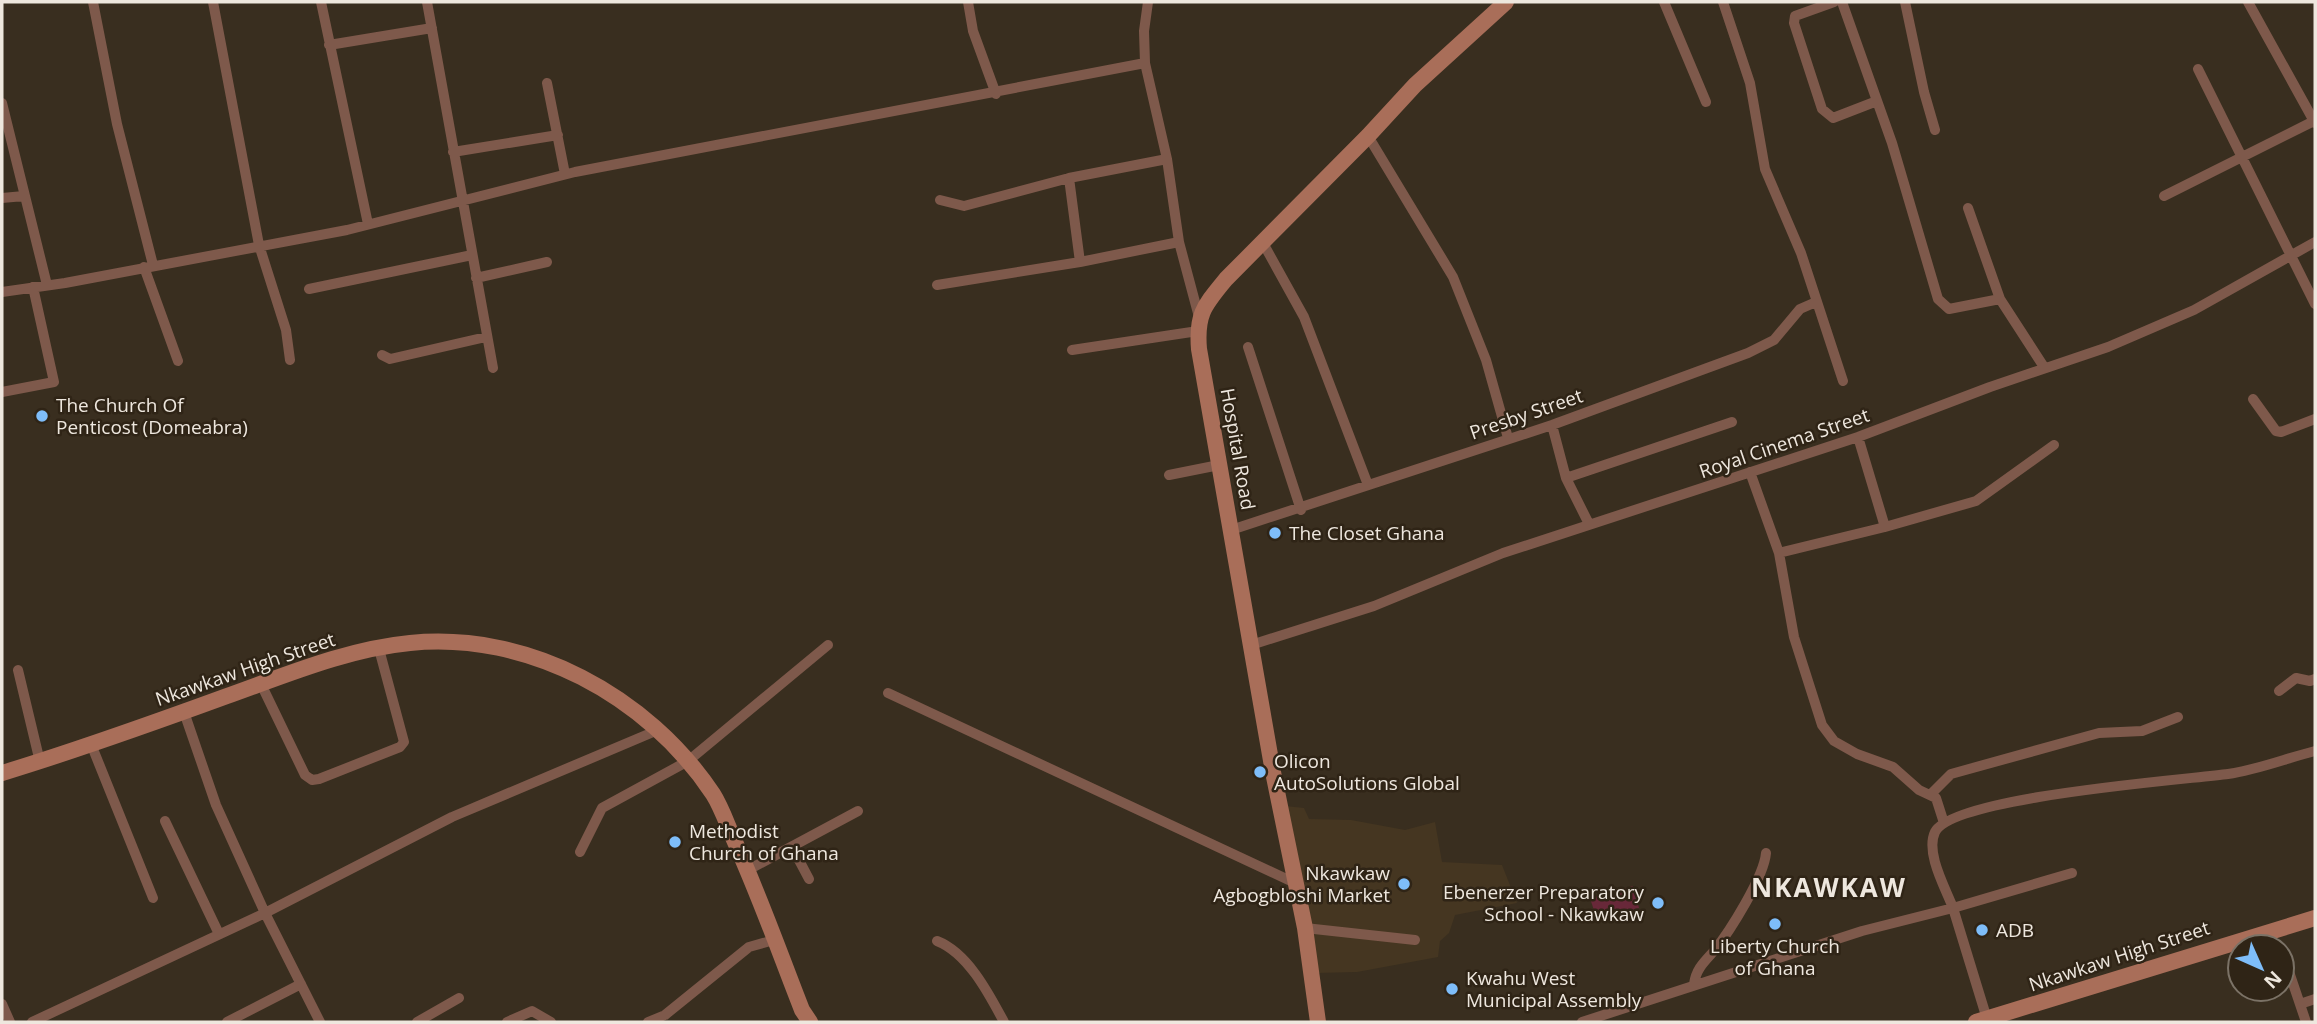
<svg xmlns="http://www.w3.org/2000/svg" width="2317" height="1024" font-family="'Open Sans',sans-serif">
<rect width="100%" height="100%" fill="#392e1f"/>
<path fill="#453621" d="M1285 806 1304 808 1309 819 1351 820 1405 830 1435 822 1442 862 1502 865 1517 903 1455 915 1449 933 1440 941 1438 957 1357 972 1315 973Z"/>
<path fill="#682839" d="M1633 886 1639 908 1597 920 1590 898Z"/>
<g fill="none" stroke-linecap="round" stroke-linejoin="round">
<path stroke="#7e594b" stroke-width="10" d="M93 2 117 124 153 265
M213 2 259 245 286 330 290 360
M321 2 368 224
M427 2 493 368
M968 2 973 31 996 94
M1664 2 1706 102
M1723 2 1750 83 1765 169 1801 253 1843 381
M1834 2 1795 16 1794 23 1822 109 1833 118 1877 101
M1842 2 1892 143 1938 299 1949 309 2000 299
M1905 2 1924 92 1935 130
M2248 2 2315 123
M329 45 432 28
M1145 63 1144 31 1148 2
M2198 69 2315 304
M547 83 565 174
M2 103 47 285
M1368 136 1453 277 1486 360 1508 438
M453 152 558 135
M1069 178 1080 262
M2164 196 2314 121
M2 198 24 196
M940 200 964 206 1069 178 1167 159
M1968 208 2000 299 2044 367
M1263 243 1304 317 1368 485
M144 267 178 361
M476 278 547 262
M937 285 1080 262 1179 242
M309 289 472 255
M2 292 65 283 347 230 575 172 1145 63 1167 159 1179 242 1199 317
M1248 347 1301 510
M1072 350 1198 331
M382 355 390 359 486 337
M2 392 54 382 33 287
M2253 399 2276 431 2281 432 2315 419
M1552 425 1566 478 1589 524
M1750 472 1779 553 1794 637 1822 725 1834 741 1857 754 1893 767 1919 790 1936 798 1944 823
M1169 475 1219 465
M1566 478 1732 422
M1885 527 1976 501 2054 445
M1231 530 1552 425 1748 353 1774 340 1800 309 1816 302
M1779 553 1885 527 1858 437
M1251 645 1374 606 1503 553 1858 437 1990 387 2108 347 2194 310 2315 242
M18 670 40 762
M261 684 305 775 312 780 319 779 400 747 404 742 379 649
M2279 691 2296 678 2310 681 2315 679
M888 693 1295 883
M184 712 216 805 265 913 320 1022
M91 744 153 898
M1931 794 1951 774 2099 733 2142 731 2178 717
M165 821 219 934
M792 847 809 879
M580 852 602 808 688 761 828 645
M748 870 858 811
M2072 873 1953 908C1946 889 1925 853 1935 832 1952 797 2182 780 2228 774 2257 770 2287 758 2315 751
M1305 928 1415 940
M937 941C968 953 989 994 1004 1022
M2282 951 2306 1022
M1694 984C1696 969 1704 962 1714 951 1730 931 1764 877 1766 853
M2 1004 10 1022
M2300 1004 2315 999
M32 1022 265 913 452 817 658 730
M227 1022 301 984
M417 1022 459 998
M507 1022 532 1011 551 1022
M648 1022 665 1015 749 947 774 940
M1582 1022 1862 931 1953 908 1987 1019"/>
<path stroke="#a96e59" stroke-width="16" d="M2 773C78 750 153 723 227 696 286 675 347 649 410 643 528 631 648 696 713 794 722 808 728 827 735 842 760 897 780 954 802 1010L810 1022
M1318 1022 1305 928 1273 772 1199 349C1196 313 1205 305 1226 279L1368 136 1415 85 1506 2
M1976 1022 2315 918"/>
</g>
<g fill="#7ebdf9" stroke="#2f2416" stroke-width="2.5">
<circle cx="42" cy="416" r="7"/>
<circle cx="1275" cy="533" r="7"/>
<circle cx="1260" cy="772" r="7"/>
<circle cx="675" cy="842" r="7"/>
<circle cx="1404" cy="884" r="7"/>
<circle cx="1658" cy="903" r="7"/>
<circle cx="1775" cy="924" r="7"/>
<circle cx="1982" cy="930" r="7"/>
<circle cx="1452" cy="989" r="7"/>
</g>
<g text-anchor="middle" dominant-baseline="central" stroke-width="5" stroke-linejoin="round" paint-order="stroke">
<g font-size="19" fill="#eee7de" stroke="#2f2416" text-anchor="start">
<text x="56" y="405">The Church Of<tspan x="56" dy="22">Penticost (Domeabra)</tspan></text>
<text x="1289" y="533">The Closet Ghana</text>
<text x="1274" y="761">Olicon<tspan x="1274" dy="22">AutoSolutions Global</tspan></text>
<text x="689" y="831">Methodist<tspan x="689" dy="22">Church of Ghana</tspan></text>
<text x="1390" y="873" text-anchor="end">Nkawkaw<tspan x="1390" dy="22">Agbogbloshi Market</tspan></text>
<text x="1644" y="892" text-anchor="end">Ebenerzer Preparatory<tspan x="1644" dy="22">School - Nkawkaw</tspan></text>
<text x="1996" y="930">ADB</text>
<text x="1775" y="946" text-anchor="middle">Liberty Church<tspan x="1775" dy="22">of Ghana</tspan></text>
<text x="1466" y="978">Kwahu West<tspan x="1466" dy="22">Municipal Assembly</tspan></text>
</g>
<g font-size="19" fill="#eee7de" stroke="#2f2416">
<text transform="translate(1526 414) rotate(-19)">Presby Street</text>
<text transform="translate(1784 443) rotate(-19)">Royal Cinema Street</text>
<text transform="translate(1238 449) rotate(80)">Hospital Road</text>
<text transform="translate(245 669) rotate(-19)">Nkawkaw High Street</text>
<text transform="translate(2119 956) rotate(-18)">Nkawkaw High Street</text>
</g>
<g font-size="26" font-weight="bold" letter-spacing="2" fill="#eee7de" stroke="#2f2416">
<text x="1829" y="887">NKAWKAW</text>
</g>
</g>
<rect width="2317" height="1024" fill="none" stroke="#eee7de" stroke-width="7"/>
<g transform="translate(2261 968) rotate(135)"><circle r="33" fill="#2f2416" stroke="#7b7266" stroke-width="2"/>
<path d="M0-5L12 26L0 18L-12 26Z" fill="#7ebdf9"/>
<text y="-10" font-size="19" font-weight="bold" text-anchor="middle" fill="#eee7de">N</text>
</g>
</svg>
